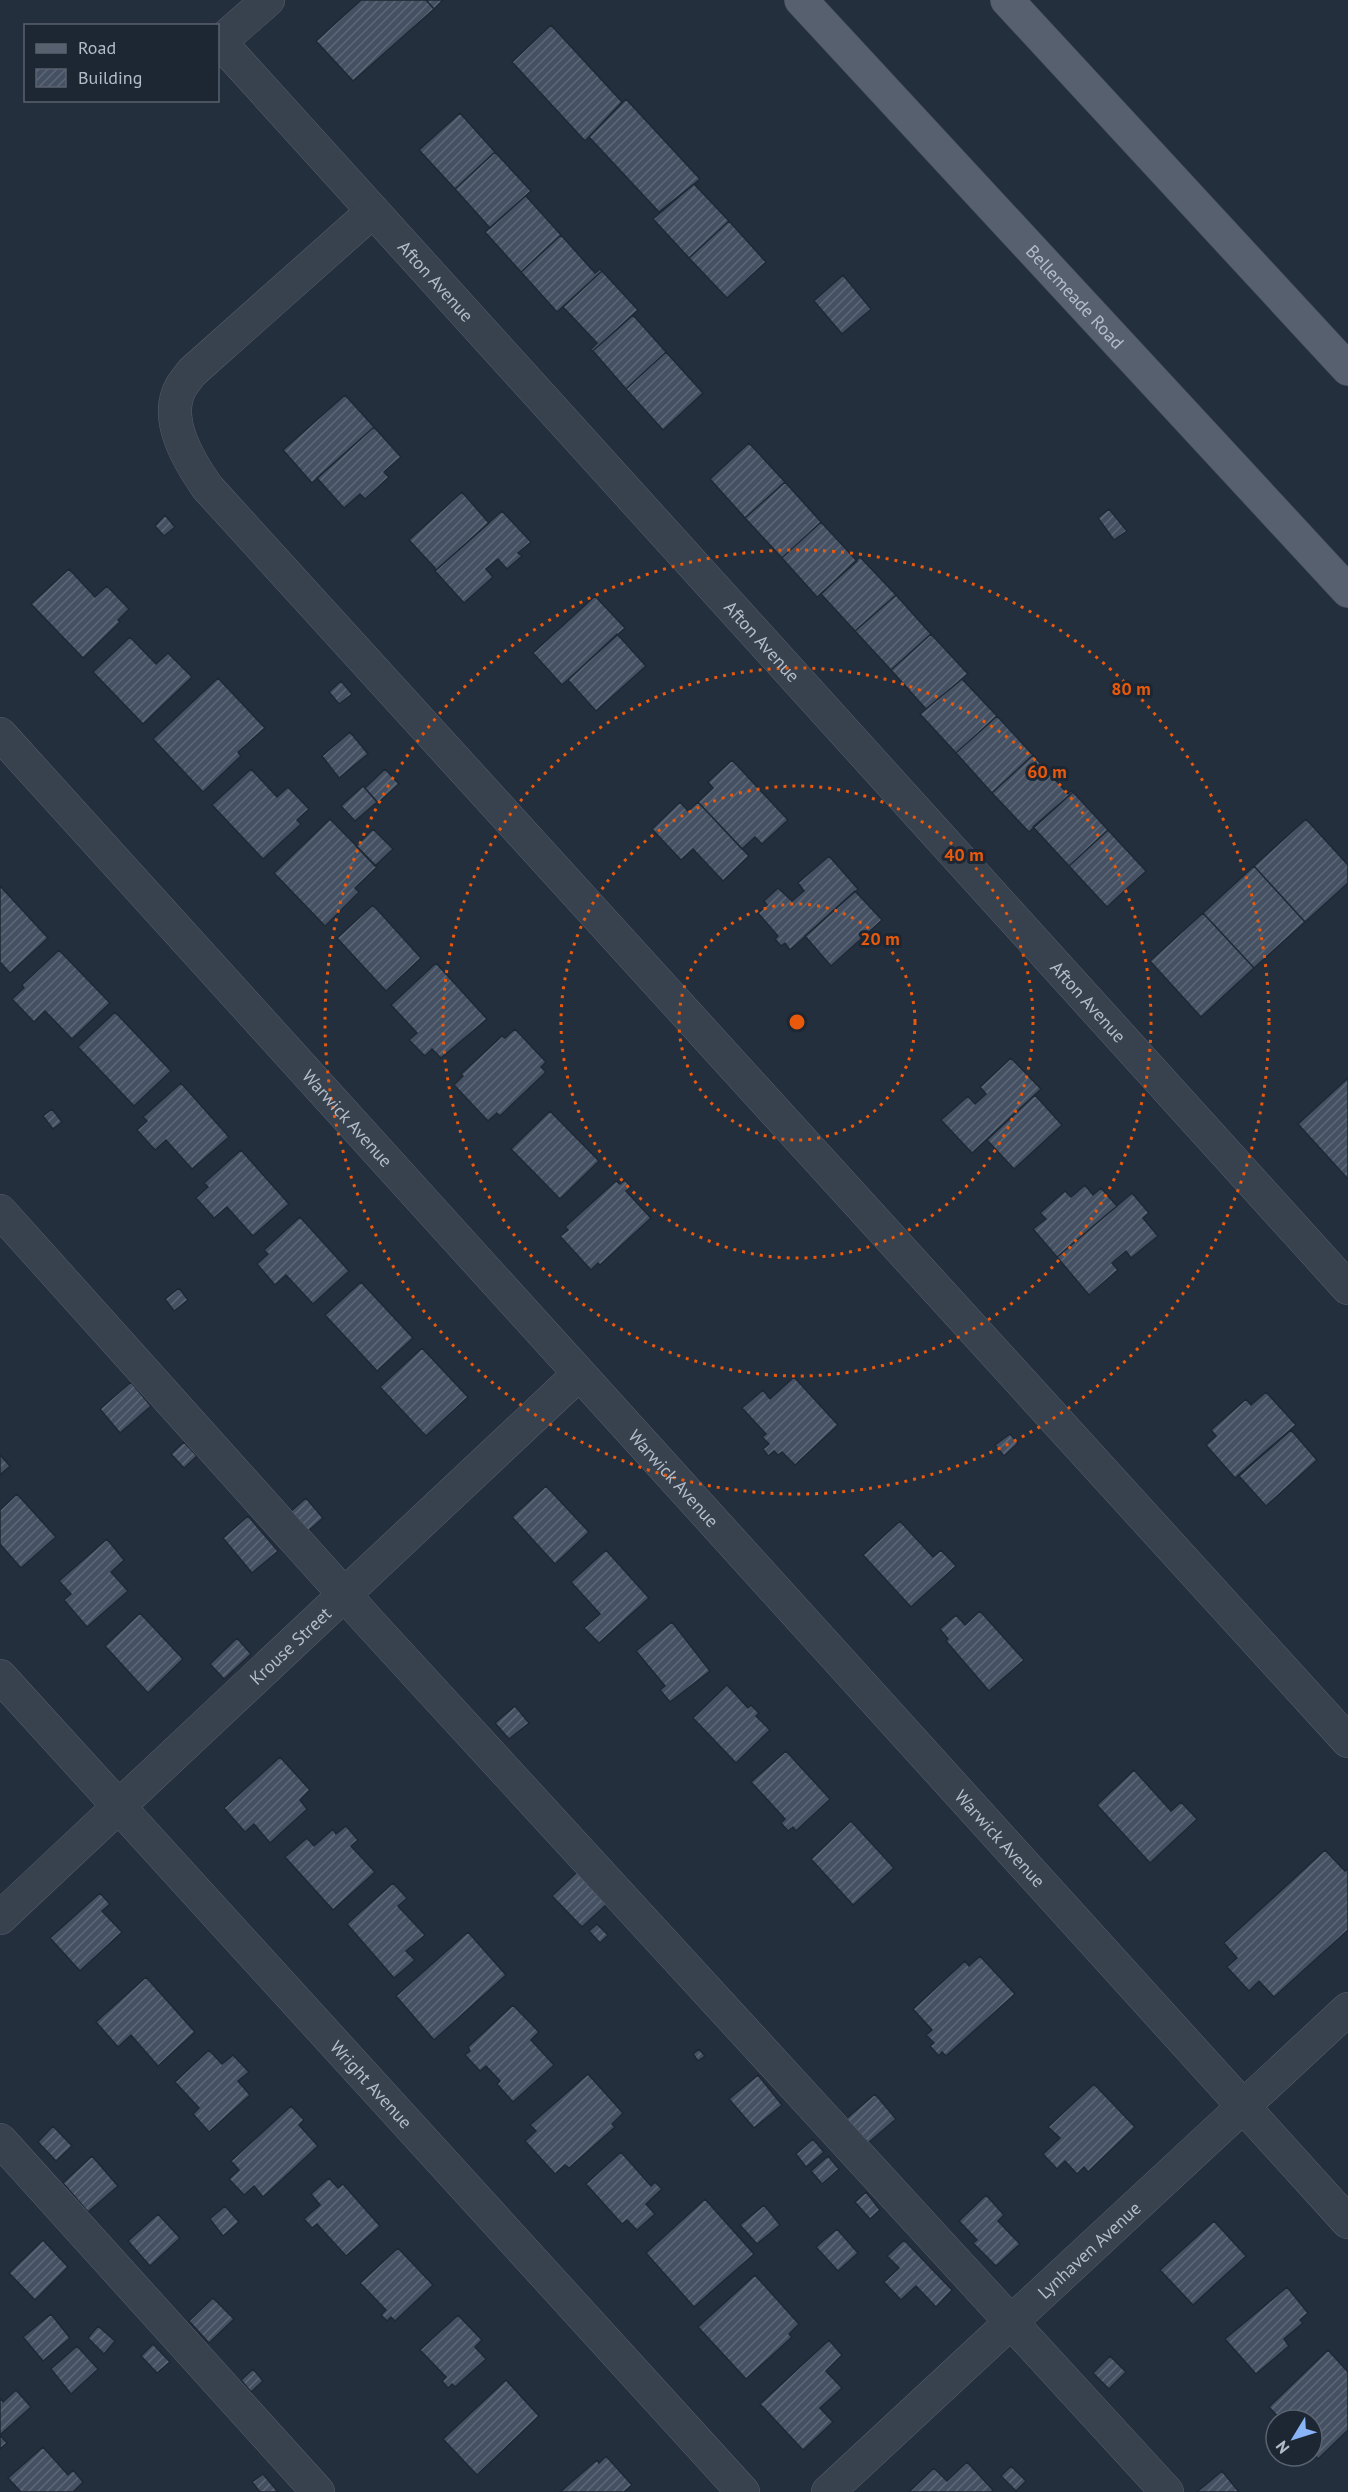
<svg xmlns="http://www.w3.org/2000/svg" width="1348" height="2492" font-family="'PT Sans',sans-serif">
<defs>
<pattern id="building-hatch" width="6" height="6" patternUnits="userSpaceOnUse" patternTransform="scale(1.5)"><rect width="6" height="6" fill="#455162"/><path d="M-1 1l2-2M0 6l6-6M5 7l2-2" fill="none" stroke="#5d6877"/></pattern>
</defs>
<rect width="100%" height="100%" fill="#242f3e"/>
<path fill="url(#building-hatch)" stroke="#1f2835" stroke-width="1.5" d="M361 0H426L434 9 353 81 316 41Z
M426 0H443L434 9Z
M551 25 622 102 585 141 512 62Z
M626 99 700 179 659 212 589 137Z
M460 113 495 152 455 189 419 150Z
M495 152 531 191 490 228 455 189Z
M694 184 729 221 689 258 653 219Z
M531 191 526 196 561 235 521 272 485 232Z
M729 221 766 262 727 298 689 258Z
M561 235 595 273 600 269 602 271 557 312 521 272Z
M602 271 638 310 593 351 590 350 597 343 563 307Z
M843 275 871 309 842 334 814 301Z
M633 315 666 352 626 389 593 351Z
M666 352 703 393 663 430 626 389Z
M345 395 374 427 312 483 283 450Z
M374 427 401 457 384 472 389 477 365 499 360 494 344 508 317 478Z
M749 443 785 482 745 518 710 479Z
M785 482 821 522 782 558 745 518Z
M462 492 489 523 435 571V568L409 540Z
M1109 509 1127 531 1114 540 1098 518Z
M502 511 531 542 518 553 522 556 507 569 498 559 486 569 493 577 464 603 435 571Z
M165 515 175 527 164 536 155 526Z
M821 522 857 561 817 597 782 558Z
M860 557 896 595 855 631 821 594Z
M69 569 95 597 107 586 129 609 118 620 120 622 83 658 31 604Z
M896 595 931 634 891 670 855 631Z
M595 596 625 628 562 685 533 653Z
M617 634 646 666 596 711 568 680Z
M931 634 968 674 926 709 891 670Z
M130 637 156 664 168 653 192 677 143 724 93 672Z
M218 678 265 728 238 752 241 756 203 792 153 739Z
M962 679 997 716 956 753 920 714Z
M341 681 352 694 339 704 329 692Z
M997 716 1033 755 992 793 956 753Z
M350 732 368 754 339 778 322 756Z
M1033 755 1068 794 1071 791 1073 792 1029 832 992 793Z
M732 760 788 820 762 844 755 837 742 849 698 802 713 788 708 782Z
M251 769 277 797 288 787 309 809 297 820 301 824 263 859 212 805Z
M385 769 399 784 378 803 365 788Z
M363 786 377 802 355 821 341 806Z
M1073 792 1108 830 1069 866 1033 827Z
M680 802 688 811 698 802 749 856 723 881 693 849 681 860 652 829Z
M330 819 377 867 355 888 359 892 325 926 274 873Z
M1306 819 1348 865V883L1305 922 1254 866Z
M373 829 393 849 375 866 356 846Z
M1108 830 1146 871 1107 907 1069 866Z
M829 856 858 889 790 950 785 943 781 946 775 939 778 936 758 913 767 905 764 901 778 888 792 901 804 891 798 883Z
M1254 866 1305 922 1254 968 1203 913Z
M0 886 48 938 10 973 0 962Z
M855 891 882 920 831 966 805 936Z
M373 905 421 958 386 991 337 938Z
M1203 913 1254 968 1201 1017 1150 961Z
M59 950 110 1003 72 1039 45 1011 34 1022 12 999 24 988 22 985Z
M436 963 487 1019 441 1058 432 1049 425 1056 409 1040 417 1033 391 1005Z
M115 1012 171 1071 134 1106 78 1047Z
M515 1029 546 1062 541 1067 546 1072 500 1116 497 1113 488 1121 454 1085 463 1076 461 1074 502 1036 505 1038Z
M1011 1058 1041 1089 972 1153 941 1120 968 1096 975 1104 986 1094 980 1087Z
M1348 1078V1179L1298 1124Z
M181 1083 229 1137 192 1169 166 1140 155 1150 137 1130 147 1121 143 1117Z
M1035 1095 1062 1125 1014 1169 987 1140Z
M52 1109 62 1122 53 1129 43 1116Z
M550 1111 599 1161 560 1199 511 1149Z
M241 1150 289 1204 253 1236 227 1207 214 1218 196 1198 208 1187 204 1183Z
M625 1180 631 1187 626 1191 651 1218 600 1265 598 1263 591 1270 560 1236 568 1230 565 1227 616 1181 620 1184Z
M1085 1185 1093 1195 1101 1188 1117 1206 1057 1257 1033 1229 1046 1219 1040 1213 1065 1191 1071 1197Z
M1132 1193 1149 1213 1143 1218 1158 1236 1131 1258 1126 1251 1112 1263 1118 1270 1089 1295 1057 1257Z
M300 1217 349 1271 313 1304 286 1275 275 1285 257 1264 268 1254 264 1250Z
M361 1282 413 1338 377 1371 325 1315Z
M179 1288 188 1300 174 1311 165 1299Z
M422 1348 468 1397 426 1436 380 1387Z
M794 1377 838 1425 795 1465 782 1452 778 1455 774 1451 768 1456 763 1449 769 1444 762 1437 766 1434 742 1408 763 1390 770 1399Z
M131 1382 151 1406 120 1433 100 1409Z
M1266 1392 1296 1425 1235 1478 1206 1445 1216 1436 1211 1430 1246 1399 1251 1405Z
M1291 1430 1317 1460 1266 1506 1239 1476Z
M1010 1434 1018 1443 1004 1456 995 1445Z
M184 1442 197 1456 184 1468 171 1454Z
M0 1455 10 1466 0 1475Z
M546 1486 589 1532 555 1564 512 1517Z
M17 1494 56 1537 21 1568 0 1544V1510Z
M306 1498 323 1518 307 1532 290 1512Z
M248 1516 278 1551 252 1573 223 1538Z
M900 1521 933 1557 941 1550 956 1566 911 1607 863 1555Z
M107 1539 124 1560 111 1572 128 1591 87 1627 64 1600 71 1594 59 1581Z
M606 1550 649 1598 599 1643 584 1628 600 1614 571 1582Z
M980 1611 1024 1660 989 1691 946 1641 948 1639 940 1629 956 1615 965 1625Z
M140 1613 183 1659 148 1693 105 1646Z
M672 1622 710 1671 670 1702 660 1690 665 1686 636 1651Z
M237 1638 251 1654 224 1679 210 1664Z
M727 1685 748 1708 751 1705 759 1713 756 1716 770 1730 736 1763 693 1718Z
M515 1706 529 1723 509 1739 495 1723Z
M786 1751 830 1799 796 1831 793 1827 788 1831 781 1823 785 1819 751 1782Z
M280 1757 310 1790 300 1800 307 1809 270 1843 254 1824 245 1832 224 1808Z
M1134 1770 1171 1811 1181 1802 1197 1819 1150 1863 1097 1805Z
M851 1821 894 1868 853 1905 811 1859Z
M346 1826 358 1840 351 1846 375 1872 333 1910 285 1857 307 1838 314 1846 333 1829 336 1834Z
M1325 1850 1345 1871 1348 1869V1930L1274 1997 1259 1981 1249 1991 1227 1967 1237 1958 1224 1943Z
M578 1871 608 1903 582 1927 552 1896Z
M393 1883 407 1898 398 1906 425 1935 406 1951 415 1960 394 1978 347 1924Z
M100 1893 110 1904 102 1911 122 1932 80 1971 50 1938Z
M597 1924 608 1935 600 1943 589 1931Z
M468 1932 506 1975 434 2040 396 1996Z
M980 1956 1015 1994 946 2056 942 2052 939 2056 930 2046 934 2043 926 2035 932 2030 913 2009 965 1961 969 1966Z
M146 1977 195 2032 158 2066 131 2035 118 2047 96 2022Z
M513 2005 539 2032 531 2040 554 2065 513 2102 497 2084 500 2081 486 2066 480 2071 465 2055 470 2051 468 2047Z
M699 2049 705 2056 698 2061 693 2054Z
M209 2050 222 2064 233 2055 249 2072 238 2081 250 2095 209 2132 193 2114 199 2108 175 2082Z
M588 2074 623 2113 612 2124 615 2127 569 2168 565 2165 555 2174 525 2141 536 2131 530 2125Z
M758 2075 782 2105 754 2128 729 2099Z
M1094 2084 1135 2127 1088 2172 1084 2167 1077 2174 1065 2161 1057 2169 1043 2154 1060 2138 1048 2127Z
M875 2094 896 2119 868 2143 846 2119Z
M291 2106 304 2120 299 2125 318 2146 263 2197 254 2186 244 2195 229 2179 239 2170 231 2161Z
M53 2126 72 2146 56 2161 38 2142Z
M813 2139 824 2152 806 2167 796 2154Z
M621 2152 651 2186 655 2182 662 2189 646 2204 655 2214 637 2230 627 2220 622 2224 586 2184Z
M92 2156 118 2186 88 2212 63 2183Z
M828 2156 839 2169 822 2184 811 2171Z
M329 2178 338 2188 343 2184 380 2226 346 2256 317 2224 312 2228 304 2219 320 2205 311 2194Z
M866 2192 880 2210 870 2219 855 2202Z
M986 2195 1004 2215 998 2221 1020 2244 996 2266 973 2243 977 2240 959 2221Z
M705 2199 754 2254 694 2307 646 2253Z
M764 2205 780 2225 757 2244 740 2225Z
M225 2206 239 2222 223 2236 210 2219Z
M158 2214 180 2238 150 2266 128 2241Z
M1214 2221 1246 2256 1193 2305 1160 2270Z
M837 2229 858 2253 838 2271 816 2247Z
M43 2240 68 2267 35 2300 9 2273Z
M904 2240 952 2290 936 2307 916 2286 901 2300 884 2282 899 2268 887 2256Z
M398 2248 433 2285 395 2321 391 2317 387 2321 381 2315 386 2310 360 2283Z
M755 2275 799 2324 789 2334 792 2337 746 2379 698 2327Z
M1287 2287 1308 2313 1300 2320 1303 2323 1284 2339 1289 2346 1256 2374 1225 2339Z
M213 2298 234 2319 209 2343 189 2321Z
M51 2314 70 2338 43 2361 23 2337Z
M458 2315 482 2340 475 2347 486 2359 455 2387 452 2384 448 2388 442 2381 446 2377 420 2350Z
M98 2326 115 2341 104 2354 88 2338Z
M829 2340 842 2355 826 2371 842 2388 820 2408 833 2422 803 2450 760 2404Z
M153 2344 170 2362 157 2373 141 2356Z
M77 2346 98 2369 71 2394 51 2369Z
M1328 2350 1348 2372V2430L1318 2459 1312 2452V2420H1281L1269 2407Z
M1110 2356 1126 2372 1109 2389 1093 2373Z
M253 2369 263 2381 251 2392 241 2380Z
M506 2380 539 2416 477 2475 443 2439Z
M16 2390 31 2407 0 2435 7 2443 0 2449V2398L3 2402Z
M43 2447 68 2475 73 2470 83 2482 73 2492H21L8 2478Z
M606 2456 632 2485 624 2492H560L597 2460 599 2463Z
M967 2462 993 2490 991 2492H909L934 2468 947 2481Z
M1011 2466 1026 2481 1016 2491 1001 2476Z
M1222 2471 1239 2492H1197Z
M263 2474 278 2492H260L252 2482Z"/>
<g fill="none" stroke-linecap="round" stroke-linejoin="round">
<defs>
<g id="minor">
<path id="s1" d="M268 0 220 42 1348 1288"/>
<path d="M373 211 192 372C188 377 184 382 181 387 163 419 189 461 207 487L1348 1741"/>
<path id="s2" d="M0 734 1348 2222"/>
<path d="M0 1211 369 1622 1167 2492"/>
<path id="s3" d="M0 1676 743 2492"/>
<path id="s4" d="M0 1918 579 1374"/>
<path d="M0 2140 318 2492"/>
<path id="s5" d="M828 2492 1348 2009"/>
</g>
<g id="major">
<path id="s6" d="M801 0 1348 591"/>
<path d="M1007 0 1348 369"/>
</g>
</defs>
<use href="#minor" stroke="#565f6c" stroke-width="34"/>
<use href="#major" stroke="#414a57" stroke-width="34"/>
<use href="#minor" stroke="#38414e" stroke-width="33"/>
<use href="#major" stroke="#56606e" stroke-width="33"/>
</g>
<g fill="none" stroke="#e8590c" stroke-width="3" stroke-dasharray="3 6">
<circle cx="797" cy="1022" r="118"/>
<circle cx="797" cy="1022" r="236"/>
<circle cx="797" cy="1022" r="354"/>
<circle cx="797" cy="1022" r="472"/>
</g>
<g text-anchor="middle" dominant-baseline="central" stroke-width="6" stroke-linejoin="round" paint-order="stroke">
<g font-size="18" fill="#b4bcc9" stroke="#1d2633">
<text stroke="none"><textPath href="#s1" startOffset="386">Afton Avenue</textPath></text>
<text stroke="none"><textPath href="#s6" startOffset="404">Bellemeade Road</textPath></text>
<text stroke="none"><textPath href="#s1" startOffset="872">Afton Avenue</textPath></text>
<text stroke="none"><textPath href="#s1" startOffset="1358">Afton Avenue</textPath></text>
<text stroke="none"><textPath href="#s2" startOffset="518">Warwick Avenue</textPath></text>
<text stroke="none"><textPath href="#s2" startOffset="1004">Warwick Avenue</textPath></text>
<text stroke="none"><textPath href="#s4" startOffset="398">Krouse Street</textPath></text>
<text stroke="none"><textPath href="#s2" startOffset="1490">Warwick Avenue</textPath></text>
<text stroke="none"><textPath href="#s3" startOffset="552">Wright Avenue</textPath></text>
<text stroke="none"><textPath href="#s5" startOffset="356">Lynhaven Avenue</textPath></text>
</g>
</g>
<circle cx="797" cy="1022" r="9" fill="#e8590c" stroke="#1d2633" stroke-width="3"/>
<g font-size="18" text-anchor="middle" font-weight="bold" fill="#e8590c" stroke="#1d2633" stroke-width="6" stroke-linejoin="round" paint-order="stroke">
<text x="1131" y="695">80 m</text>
<text x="1047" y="778">60 m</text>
<text x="964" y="861">40 m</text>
<text x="880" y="945">20 m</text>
</g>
<rect x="24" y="24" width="195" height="78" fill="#1d2633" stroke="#59626f" stroke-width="1.5"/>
<rect x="36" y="44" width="30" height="9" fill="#56606e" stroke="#59626f" stroke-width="1.5"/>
<text x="78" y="54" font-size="18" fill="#b4bcc9">Road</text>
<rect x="36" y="69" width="30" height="18" fill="url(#building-hatch)" stroke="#59626f" stroke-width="1.5"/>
<text x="78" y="84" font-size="18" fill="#b4bcc9">Building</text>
<g transform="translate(1294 2438) rotate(232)"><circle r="28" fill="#1d2633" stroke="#59626f" stroke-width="1.5"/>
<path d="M0-4.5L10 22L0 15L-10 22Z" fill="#8ab4f8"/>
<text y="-9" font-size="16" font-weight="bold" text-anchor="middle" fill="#b4bcc9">N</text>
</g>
</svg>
